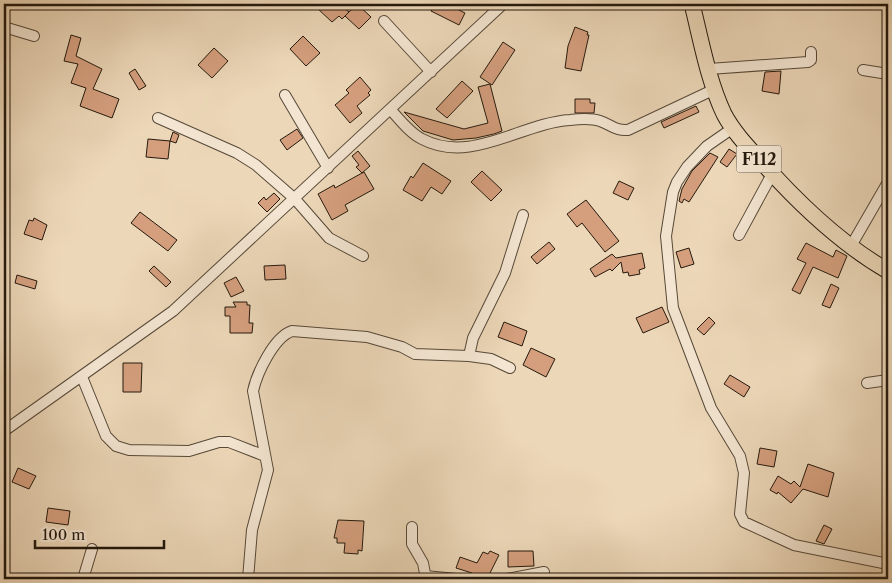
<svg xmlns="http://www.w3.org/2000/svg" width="892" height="583" font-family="'Libre Caslon Text',serif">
<rect width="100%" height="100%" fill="#ecd7b8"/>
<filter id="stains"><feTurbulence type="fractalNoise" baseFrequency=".004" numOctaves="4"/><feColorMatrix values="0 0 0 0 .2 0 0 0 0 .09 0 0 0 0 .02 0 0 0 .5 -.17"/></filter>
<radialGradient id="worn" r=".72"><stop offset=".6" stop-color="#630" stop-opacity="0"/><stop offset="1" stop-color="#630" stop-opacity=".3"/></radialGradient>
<path fill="#d59f7e" stroke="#24190d" d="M320 4H339L349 12 342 19 339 16 332 22 317 8Z
M357 4 371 17 359 29 345 16Z
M435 4H447L465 13 459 25 431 11Z
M575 27 588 32 587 35H589L581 71 565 68 568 46Z
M71 35 81 38 76 56 102 69 93 89 119 99 112 118 80 106 86 88 71 83 78 64 64 61Z
M303 36 320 53 306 66 290 49Z
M503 42 515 50 492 85 480 77Z
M214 48 228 61 212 78 198 65Z
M135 69 146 86 139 90 129 73Z
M781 71 779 94 762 91 765 72Z
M360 77 371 90 368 93 370 95 357 106 362 113 350 123 335 105 349 93 346 90Z
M462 81 473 91 447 118 436 109Z
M490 84 502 131 494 134 476 138 453 140 423 131 404 112 464 129 488 123 478 87Z
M575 99H590V103H595L594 113H575Z
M696 106 699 112 664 128 661 122Z
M297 129 303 138 287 150 280 140Z
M173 132 179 135 176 143 170 141 168 159 146 157 148 139 170 141Z
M729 149 737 154 727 167 720 162Z
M358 151 370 166 362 173 364 172 374 189 345 205 348 211 332 220 318 194 334 185 335 188 362 173 356 167 359 165 352 156Z
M710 153 718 157 689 202 684 199 682 203 679 201 682 189 692 171Z
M423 163 451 181 442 194 431 187 422 201 403 190 411 176 413 178Z
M482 171 502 190 491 201 471 182Z
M619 181 634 188 628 200 613 193Z
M274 193 280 199 267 212 258 203 264 197 266 200Z
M586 200 619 241 605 252 582 223 577 227 567 214Z
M140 212 177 240 168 251 131 223Z
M34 218 47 225 42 240 24 234 29 220 33 221Z
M549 242 555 249 537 264 531 257Z
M806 243 833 257 836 250 847 256 838 278 813 267 800 294 792 290 806 263 797 259Z
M689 248 694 264 681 268 676 252Z
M642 253 645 268 639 270 640 274 629 276 628 272 623 273 621 262 612 271 610 269 595 277 590 269 612 254 616 258Z
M285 265 286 279 265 280 264 266Z
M154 266 171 282 166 287 149 271Z
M17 275 37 281 35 289 15 283Z
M236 277 244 291 231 297 224 283Z
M831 284 839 288 830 308 822 305Z
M233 302H247V305H250L249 323H253L252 333H230V316H225V307H236Z
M662 307 669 322 643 333 636 318Z
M709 317 715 323 704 335 697 329Z
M504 322 527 331 522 346 498 337Z
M531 348 555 359 546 377 523 365Z
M123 363H142L141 392H123Z
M730 375 750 387 744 397 724 384Z
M760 448 777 451 774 467 757 464Z
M808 464 834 473 828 497 803 489 791 503 778 492 777 494 770 490 778 476 791 484 794 481 800 487Z
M18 468 36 476 29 489 12 482Z
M48 508 70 511 68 525 46 522Z
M338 520 364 521 362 551 358 550V554L344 553 345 543H337V538H334Z
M824 525 832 529 824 544 816 541Z
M490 551 499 555 487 579H478L471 576 472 573 456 568 460 557 477 563 483 552 488 554Z
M508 551H533L534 566 508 567Z"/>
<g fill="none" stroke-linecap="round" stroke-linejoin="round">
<defs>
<path id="minor" d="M384 21 431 72
M4 27 34 36
M709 69 808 62 811 60V52
M863 70 888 74
M285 95 328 168
M391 110C400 120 410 133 422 139 471 165 521 123 570 120 579 119 591 118 600 121 612 125 615 131 628 130L715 89
M158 118 237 153 256 165 295 199 329 238 363 256
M733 128 707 146 687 167 677 182 673 192 666 236 673 308 711 408 740 456 744 473 740 514 744 522 794 545 888 564
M739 235 772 174
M851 246 888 182
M469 356 473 338 505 273 523 215
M82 377 106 436 116 446 129 450 189 451 219 442H229L265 456
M867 383 888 380
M4 431 173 311 503 4
M412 527V544L423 563 426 579
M425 576 456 579
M83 579 92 549
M248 579 252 530 268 470 253 391C257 373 274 337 292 331L367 337 402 347 415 354 469 356 491 359 510 368
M507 579 544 572"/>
<path id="primary" d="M692 4C701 40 708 80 724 114 733 131 746 145 759 159 796 201 839 243 888 271"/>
</defs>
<use href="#minor" stroke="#564838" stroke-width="12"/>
<use href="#primary" stroke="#24190d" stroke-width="17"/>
<use href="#minor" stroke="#f3e5d1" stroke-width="10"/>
<use href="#primary" stroke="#ecd7b8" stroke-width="15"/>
</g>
<g text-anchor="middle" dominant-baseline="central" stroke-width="4" stroke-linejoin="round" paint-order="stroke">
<rect fill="#f3e5d1" stroke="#625648" stroke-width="1" x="736.5" y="145.5" width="45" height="27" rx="4"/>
<g font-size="16" font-weight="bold" fill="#24190d">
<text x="759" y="159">F112</text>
</g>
</g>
<rect width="892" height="583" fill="none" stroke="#ecd7b8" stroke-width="20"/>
<rect x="5" y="5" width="882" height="573" fill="none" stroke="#24190d" stroke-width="2.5"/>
<rect x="10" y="10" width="872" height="563" fill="none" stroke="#24190d"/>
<path d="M35 540v8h129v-8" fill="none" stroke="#24190d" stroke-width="2.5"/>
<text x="42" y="540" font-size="15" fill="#24190d" stroke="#f3e5d1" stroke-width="4" paint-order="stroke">100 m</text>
<rect width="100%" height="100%" filter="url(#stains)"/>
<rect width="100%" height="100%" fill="url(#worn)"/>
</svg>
